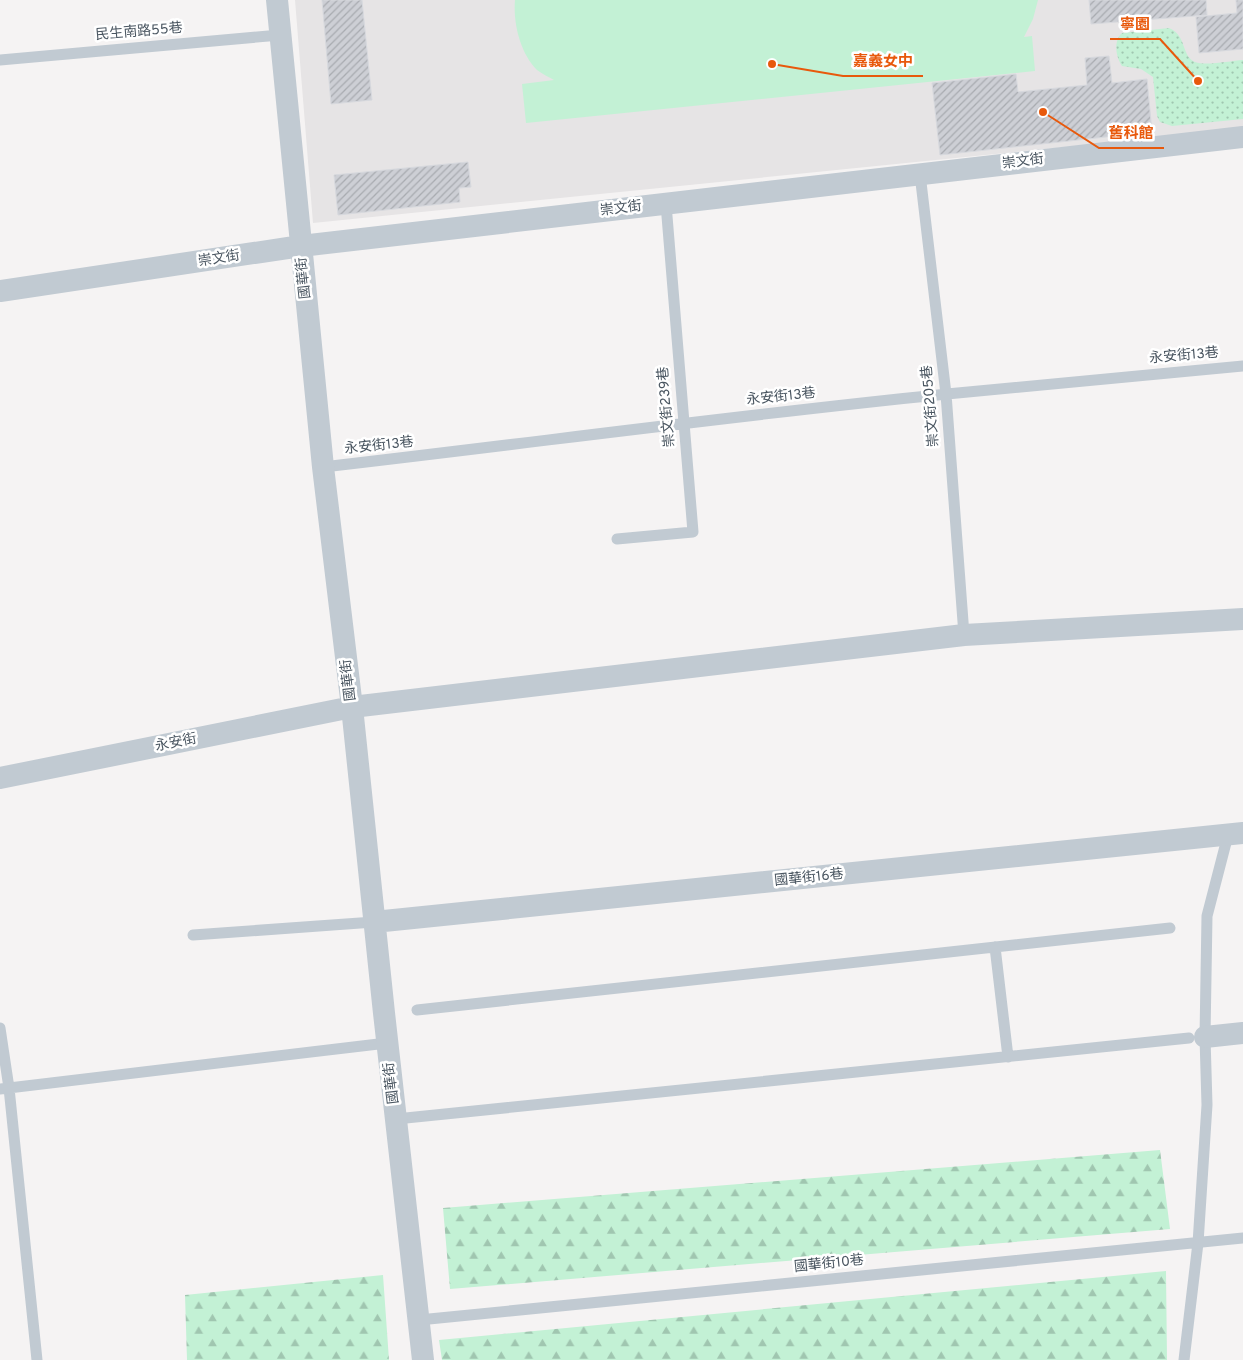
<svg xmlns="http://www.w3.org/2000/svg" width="1243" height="1360" font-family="Overpass,'Noto Sans TC',sans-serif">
<defs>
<pattern id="forest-firs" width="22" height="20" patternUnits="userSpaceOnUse" patternTransform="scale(1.25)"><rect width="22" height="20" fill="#c3f1d5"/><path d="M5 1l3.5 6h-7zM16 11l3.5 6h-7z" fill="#a0c6b0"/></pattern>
<pattern id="garden-dots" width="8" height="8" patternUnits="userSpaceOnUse" patternTransform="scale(1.25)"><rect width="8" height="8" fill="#c3f1d5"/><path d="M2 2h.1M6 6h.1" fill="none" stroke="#a0c6b0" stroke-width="1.8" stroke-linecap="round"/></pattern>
<pattern id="building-hatch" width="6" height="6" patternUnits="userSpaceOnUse" patternTransform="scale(1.25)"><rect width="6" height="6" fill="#cdcfd5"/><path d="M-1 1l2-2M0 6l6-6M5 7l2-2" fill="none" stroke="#a8abb0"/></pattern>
</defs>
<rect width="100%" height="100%" fill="#f5f3f3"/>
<path fill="#e6e4e5" d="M295 0H1243V129L313 223Z"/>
<path fill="#c3f1d5" d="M515 0H1038L1033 19 1024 37 1032 36 1035 71 526 123 522 84 554 80C549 77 542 74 537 70 520 53 513 23 515 0Z"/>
<path fill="url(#forest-firs)" d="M1160 1150 1170 1229 450 1289 443 1208Z
M1166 1271 1167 1360H442L439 1340Z
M383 1275 389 1360H187L185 1295Z"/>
<path fill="url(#garden-dots)" d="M1169 28C1187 35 1181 56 1195 62 1206 66 1230 61 1243 60V119L1172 126 1160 122 1157 116 1153 77 1141 69 1122 66C1116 57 1113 41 1122 33Z"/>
<path fill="url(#building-hatch)" stroke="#d7d9de" d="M322 0H362L372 100 331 104Z
M1089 0H1206L1207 15 1091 24Z
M1236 0H1243V49L1199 53 1196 17 1237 13Z
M1109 56 1112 83 1147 79 1152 132 940 155 932 83 1016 74 1018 92 1087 85 1085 58Z
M468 162 471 187 459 188 460 202 338 215 334 175Z"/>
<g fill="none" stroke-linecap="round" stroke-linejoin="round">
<path stroke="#c1cad2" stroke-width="11" d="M0 60 280 35
M920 174 946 394 964 635
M323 467C531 443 738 415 947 394 1045 384 1144 375 1243 366
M617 539 693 532 666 204
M193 935 374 922
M995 947 1008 1057
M417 1010 1170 928
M0 1028 9 1088 37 1360
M0 1089 387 1043
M396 1119 1189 1038
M419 1320 1243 1238
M1184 1360 1198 1243 1207 1105 1205 1037 1207 916 1228 835"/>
<path stroke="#c1cad2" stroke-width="22" d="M277 0 323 467 352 707 384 1013 423 1360
M0 291 301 246 1243 137
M0 778 352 707 964 635 1243 619
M374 922 1243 833
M1205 1037 1243 1033"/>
</g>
<g text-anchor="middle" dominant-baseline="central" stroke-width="5" stroke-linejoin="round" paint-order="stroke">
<g font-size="14" fill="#4a5661" stroke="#fff">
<text transform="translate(139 32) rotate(-5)">民生南路55巷</text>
<text transform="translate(1023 162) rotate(-7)">崇文街</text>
<text transform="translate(621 209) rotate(-7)">崇文街</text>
<text transform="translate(219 259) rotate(-9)">崇文街</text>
<text transform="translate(304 278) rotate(-96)">國華街</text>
<text transform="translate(1184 356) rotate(-5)">永安街13巷</text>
<text transform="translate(781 397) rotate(-6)">永安街13巷</text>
<text transform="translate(931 406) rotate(-95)">崇文街205巷</text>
<text transform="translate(667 407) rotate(-95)">崇文街239巷</text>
<text transform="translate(379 446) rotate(-6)">永安街13巷</text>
<text transform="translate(349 680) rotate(-97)">國華街</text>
<text transform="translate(176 743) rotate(-11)">永安街</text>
<text transform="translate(809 878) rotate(-6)">國華街16巷</text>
<text transform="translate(392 1083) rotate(-97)">國華街</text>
<text transform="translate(829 1264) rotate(-6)">國華街10巷</text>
</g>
</g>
<path fill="none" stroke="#e8590c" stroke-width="2" d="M1198 81L1160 39H1110M772 64L843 76H923M1043 112L1099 148H1164"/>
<g fill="#e8590c" stroke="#fff" stroke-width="2">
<circle cx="1198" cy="81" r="5"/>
<circle cx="772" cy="64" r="5"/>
<circle cx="1043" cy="112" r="5"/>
</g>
<g font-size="15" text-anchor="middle" font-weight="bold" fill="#e8590c" stroke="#fff" stroke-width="5" stroke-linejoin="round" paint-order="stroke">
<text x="1135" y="29">寧園</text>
<text x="883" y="66">嘉義女中</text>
<text x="1131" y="138">舊科館</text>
</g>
</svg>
